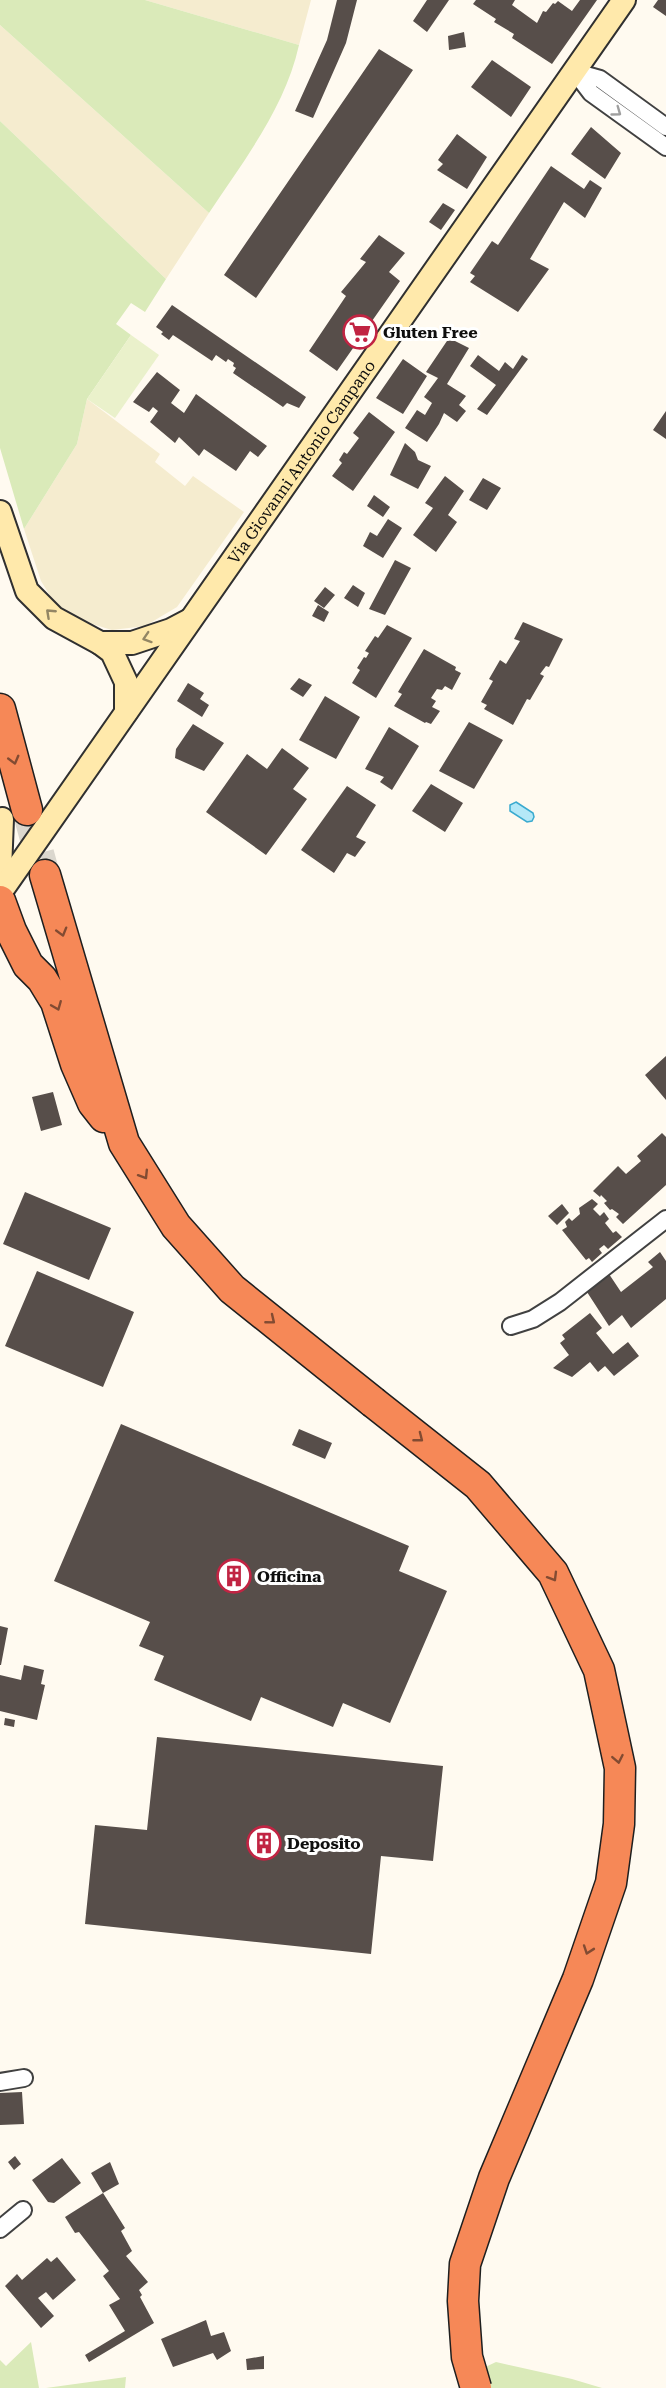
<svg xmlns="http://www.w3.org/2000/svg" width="666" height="2388" font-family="'Roboto Serif',serif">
<rect width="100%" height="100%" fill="#fffaf0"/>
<path fill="#f5eccf" d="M145 0H311L299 45Z
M0 25 209 213 166 279 0 121Z
M87 399 160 454 155 462 185 486 193 476 244 512 177 607 145 626 112 630 72 618 52 599 41 581 24 529 77 444Z"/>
<path fill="#daeab9" d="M0 0H145L299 45C285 108 244 160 209 213L0 25Z
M0 121 166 279 145 312 131 303 116 324 131 335 87 399 77 444 24 529 0 448Z
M31 2342 39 2388H0V2360L6 2366Z
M496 2362 572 2379 602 2388H481L479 2370Z
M126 2377 125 2388H46Z"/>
<path fill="#eaf1cb" d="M131 335 159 355 115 418 87 399Z"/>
<path fill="#b4e8f7" stroke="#3aaacf" stroke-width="1.5" d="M516 802 533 813 534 817 532 821 527 822 510 811V805Z"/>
<path fill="#574e4a" d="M337 0H357L346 43 313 118 295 111 327 40Z
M427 0H449L427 32 413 21Z
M476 0H515L512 5 537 23 543 11 546 12 553 3 555 4 558 1 572 11 580 0H597L552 64 512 38 514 34 494 22 496 19 473 4Z
M658 0H666V16L653 7Z
M464 32 466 47 449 50 448 36Z
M379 49 413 70 256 298 224 275Z
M492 60 531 87 511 117 471 87Z
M591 127 621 153 605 179 571 154Z
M457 134 487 157 467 189 437 170 443 164 438 160Z
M551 166 584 189 590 180 602 188 585 218 564 202 530 259 549 269 518 312 470 282 475 276 470 273 492 241 498 245Z
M443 203 455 210 441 230 429 222Z
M379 235 405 253 389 272 400 281 337 371 309 351 346 296 341 292 366 262 360 259Z
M172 305 306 397 299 408 287 403 283 407 233 373 236 368 233 366 234 363 228 359 226 362 216 355 212 361 173 335 169 340 161 334 163 332 156 327Z
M449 338 469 348 447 384 466 396 459 405 466 411 457 422 444 413 439 424 427 442 405 428 417 410 425 415 432 403 424 397 438 378 426 372Z
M478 355 499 371 505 362 513 369 522 355 528 359 487 415 477 409 496 385 470 366Z
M403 359 427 376 403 414 376 398Z
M157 372 180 390 171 403 184 413 196 394 267 446 258 457 250 451 236 471 204 449 199 456 179 437 175 443 150 422 158 411 153 407 149 412 133 402Z
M666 411V439L653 430Z
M369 412 395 432 353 491 332 476 342 463 339 460 344 452 347 454 359 438 353 433Z
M405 443 415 452 418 460 431 466 418 489 390 475Z
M445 476 464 491 448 515 457 522 436 552 413 535 433 508 425 503Z
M483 478 501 488 487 510 469 500Z
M374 495 390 507 383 517 367 506Z
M388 519 402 528 383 558 363 546 370 532 377 536Z
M395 560 411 568 385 615 369 609Z
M353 585 365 593 358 607 344 598Z
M325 587 335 595 324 608 314 601Z
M318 605 329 612 324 622 312 616Z
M523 622 563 639 549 667 546 666 540 674 544 676 530 700 527 699 513 725 484 709 487 705 481 702 493 681 489 679 500 660 506 664 520 641 514 639Z
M387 625 412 638 376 698 352 683 360 670 357 668 364 657 366 658 369 653 365 651 375 636 378 638Z
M424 649 456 667 455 670 461 673 452 690 445 686 442 690 437 689 431 698 436 701 432 707 440 711 431 724 426 722 425 723 394 706 402 694 398 692Z
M299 678 312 685 303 697 290 689Z
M188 683 204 693 200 699 209 705 202 717 177 701Z
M325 696 360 717 336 759 299 740Z
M469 722 503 740 474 789 439 771Z
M193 724 224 743 204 771 175 758 176 749Z
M389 727 419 746 392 790 380 782 384 777 365 769Z
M282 748 309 768 293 789 307 799 266 855 206 812 247 754 267 769Z
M431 784 463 803 445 832 412 811Z
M347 786 376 805 356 837 366 842 355 857 347 853 334 873 301 850Z
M666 1056V1100L645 1075Z
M53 1092 62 1125 41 1131 32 1097Z
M662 1133 666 1137V1185L623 1224 616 1217 619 1214 612 1209 610 1210 604 1203 607 1201 601 1195 600 1197 593 1191 618 1166 626 1174 641 1161 637 1156Z
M25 1192 111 1228 89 1280 3 1244Z
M592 1199 598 1204 593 1209 600 1216 604 1212 609 1219 605 1223 613 1233 616 1231 622 1237 608 1249 604 1245 599 1249 602 1253 592 1262 589 1258 586 1260 562 1230 567 1227 565 1222 569 1218 572 1221 580 1214 579 1208Z
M562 1204 569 1213 557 1225 548 1216Z
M660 1252 666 1261V1299L631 1328 622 1315 609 1326 587 1292 609 1274 621 1292 653 1267 648 1262Z
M37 1271 134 1312 103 1387 5 1346Z
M590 1313 602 1328 596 1333 613 1354 628 1342 639 1356 614 1376 605 1366 598 1372 590 1362 572 1377 553 1368 569 1355 560 1343 565 1339 562 1335Z
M121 1424 409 1546 399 1571 447 1591 390 1723 343 1703 333 1727 261 1697 251 1721 154 1680 164 1656 139 1646 150 1622 54 1581Z
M299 1429 332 1443 325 1459 292 1445Z
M0 1626 8 1628 1 1665H0Z
M24 1665 44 1670 41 1684 45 1685 37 1720 0 1711V1675L21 1680Z
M5 1718 15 1720 14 1727 4 1725Z
M157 1737 443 1766 433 1861 381 1856 371 1954 85 1924 95 1825 147 1830Z
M22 2092 24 2124 0 2125V2093Z
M15 2156 21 2164 14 2170 8 2162Z
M62 2158 81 2183 54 2203 48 2202 32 2180Z
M110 2162 119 2184 103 2193 91 2173Z
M103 2193 125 2228 121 2231 132 2251 126 2256 148 2282 139 2290 142 2295 140 2297 154 2323 89 2362 85 2355 125 2331 109 2305 120 2299 103 2276 109 2271 79 2232 75 2233 65 2217Z
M57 2257 76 2280 53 2300 46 2292 38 2298 54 2316 41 2328 5 2286 17 2274 22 2280 47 2258 51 2262Z
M206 2320 211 2336 224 2332 231 2351 217 2360 213 2353 173 2367 161 2339Z
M264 2356V2369L247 2370 246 2359Z"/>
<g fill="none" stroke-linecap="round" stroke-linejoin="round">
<path stroke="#dbd7ce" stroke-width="30" stroke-dasharray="30 15" stroke-linecap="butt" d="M27 810 45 875"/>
<defs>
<path id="street" d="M575 72 591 93 666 147
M575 72 600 79 666 127
M511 1326 533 1319 560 1302 666 1219
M0 2082 24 2078
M0 2229 23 2210"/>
<g id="secondary">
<path d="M0 512 27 591 54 618 100 643 112 652 126 682V712"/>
<path d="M100 643H132L171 630 190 620"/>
<path d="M0 871 2 819"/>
<path id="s1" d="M0 893 624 0"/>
</g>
<path id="highway" d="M0 709 27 810
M45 875 124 1143 176 1226 232 1289 373 1402
M0 901 11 931 28 965 42 979 56 1002 76 1064 93 1103 104 1117"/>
</defs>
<use href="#street" stroke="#414141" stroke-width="20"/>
<use href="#secondary" stroke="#303030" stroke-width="26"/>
<use href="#highway" stroke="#1f1f1f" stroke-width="33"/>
<use href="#street" stroke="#fff" stroke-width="16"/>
<use href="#secondary" stroke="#ffe9ab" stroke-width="22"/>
<use href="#highway" stroke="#f68857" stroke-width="30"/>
<defs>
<path id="highway-bridge" d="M373 1402 478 1485 553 1573 599 1670 620 1768 619 1824 611 1883 578 1979 494 2178 465 2264 463 2301 467 2357 476 2388"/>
</defs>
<use href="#highway-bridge" stroke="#1f1f1f" stroke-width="33" stroke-linecap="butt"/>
<use href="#highway-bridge" stroke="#f68857" stroke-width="30"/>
</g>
<defs><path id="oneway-chevron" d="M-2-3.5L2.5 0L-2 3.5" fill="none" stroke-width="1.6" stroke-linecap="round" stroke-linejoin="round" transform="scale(1.5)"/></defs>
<use stroke="#9f9f9f" href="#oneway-chevron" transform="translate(617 112) rotate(36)"/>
<g stroke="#938664">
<use href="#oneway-chevron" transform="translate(50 613) rotate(-137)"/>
<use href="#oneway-chevron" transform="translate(147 638) rotate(162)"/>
</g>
<g stroke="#824b32">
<use href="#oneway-chevron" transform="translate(14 760) rotate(75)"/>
<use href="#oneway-chevron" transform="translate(62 932) rotate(74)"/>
<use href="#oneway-chevron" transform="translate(57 1006) rotate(68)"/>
<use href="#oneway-chevron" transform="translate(144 1175) rotate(58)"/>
<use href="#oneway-chevron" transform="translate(271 1320) rotate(39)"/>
<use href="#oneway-chevron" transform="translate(419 1438) rotate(38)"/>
<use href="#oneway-chevron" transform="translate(553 1577) rotate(59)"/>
<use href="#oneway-chevron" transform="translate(618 1759) rotate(79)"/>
<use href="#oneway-chevron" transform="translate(588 1950) rotate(109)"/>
</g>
<defs>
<symbol id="supermarket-ring" viewBox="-11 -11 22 22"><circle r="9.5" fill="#fff" stroke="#c12443" stroke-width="1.5"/><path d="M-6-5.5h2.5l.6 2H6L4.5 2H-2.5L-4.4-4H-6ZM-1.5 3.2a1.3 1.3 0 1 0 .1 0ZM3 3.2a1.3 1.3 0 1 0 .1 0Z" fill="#c12443"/></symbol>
<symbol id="building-ring" viewBox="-11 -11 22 22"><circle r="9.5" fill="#fff" stroke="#c12443" stroke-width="1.5"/><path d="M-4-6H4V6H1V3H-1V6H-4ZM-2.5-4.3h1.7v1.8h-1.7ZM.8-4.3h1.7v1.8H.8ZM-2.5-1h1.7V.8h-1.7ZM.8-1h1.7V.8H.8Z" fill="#c12443"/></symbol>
</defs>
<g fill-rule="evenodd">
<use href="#supermarket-ring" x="341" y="313" width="38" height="38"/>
<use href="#building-ring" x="215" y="1557" width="38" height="38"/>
<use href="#building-ring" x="245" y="1824" width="38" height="38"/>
</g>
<g text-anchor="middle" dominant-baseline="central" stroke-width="6" stroke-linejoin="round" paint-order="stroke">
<g font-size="16" font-weight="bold" fill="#0e0e0e" stroke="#fff" text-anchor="start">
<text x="383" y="332">Gluten Free</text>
<text x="257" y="1576">Officina</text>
<text x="287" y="1843">Deposito</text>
</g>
<g font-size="16" fill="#0e0e0e" stroke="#fff">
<text stroke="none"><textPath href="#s1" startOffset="526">Via Giovanni Antonio Campano</textPath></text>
</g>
</g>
</svg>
